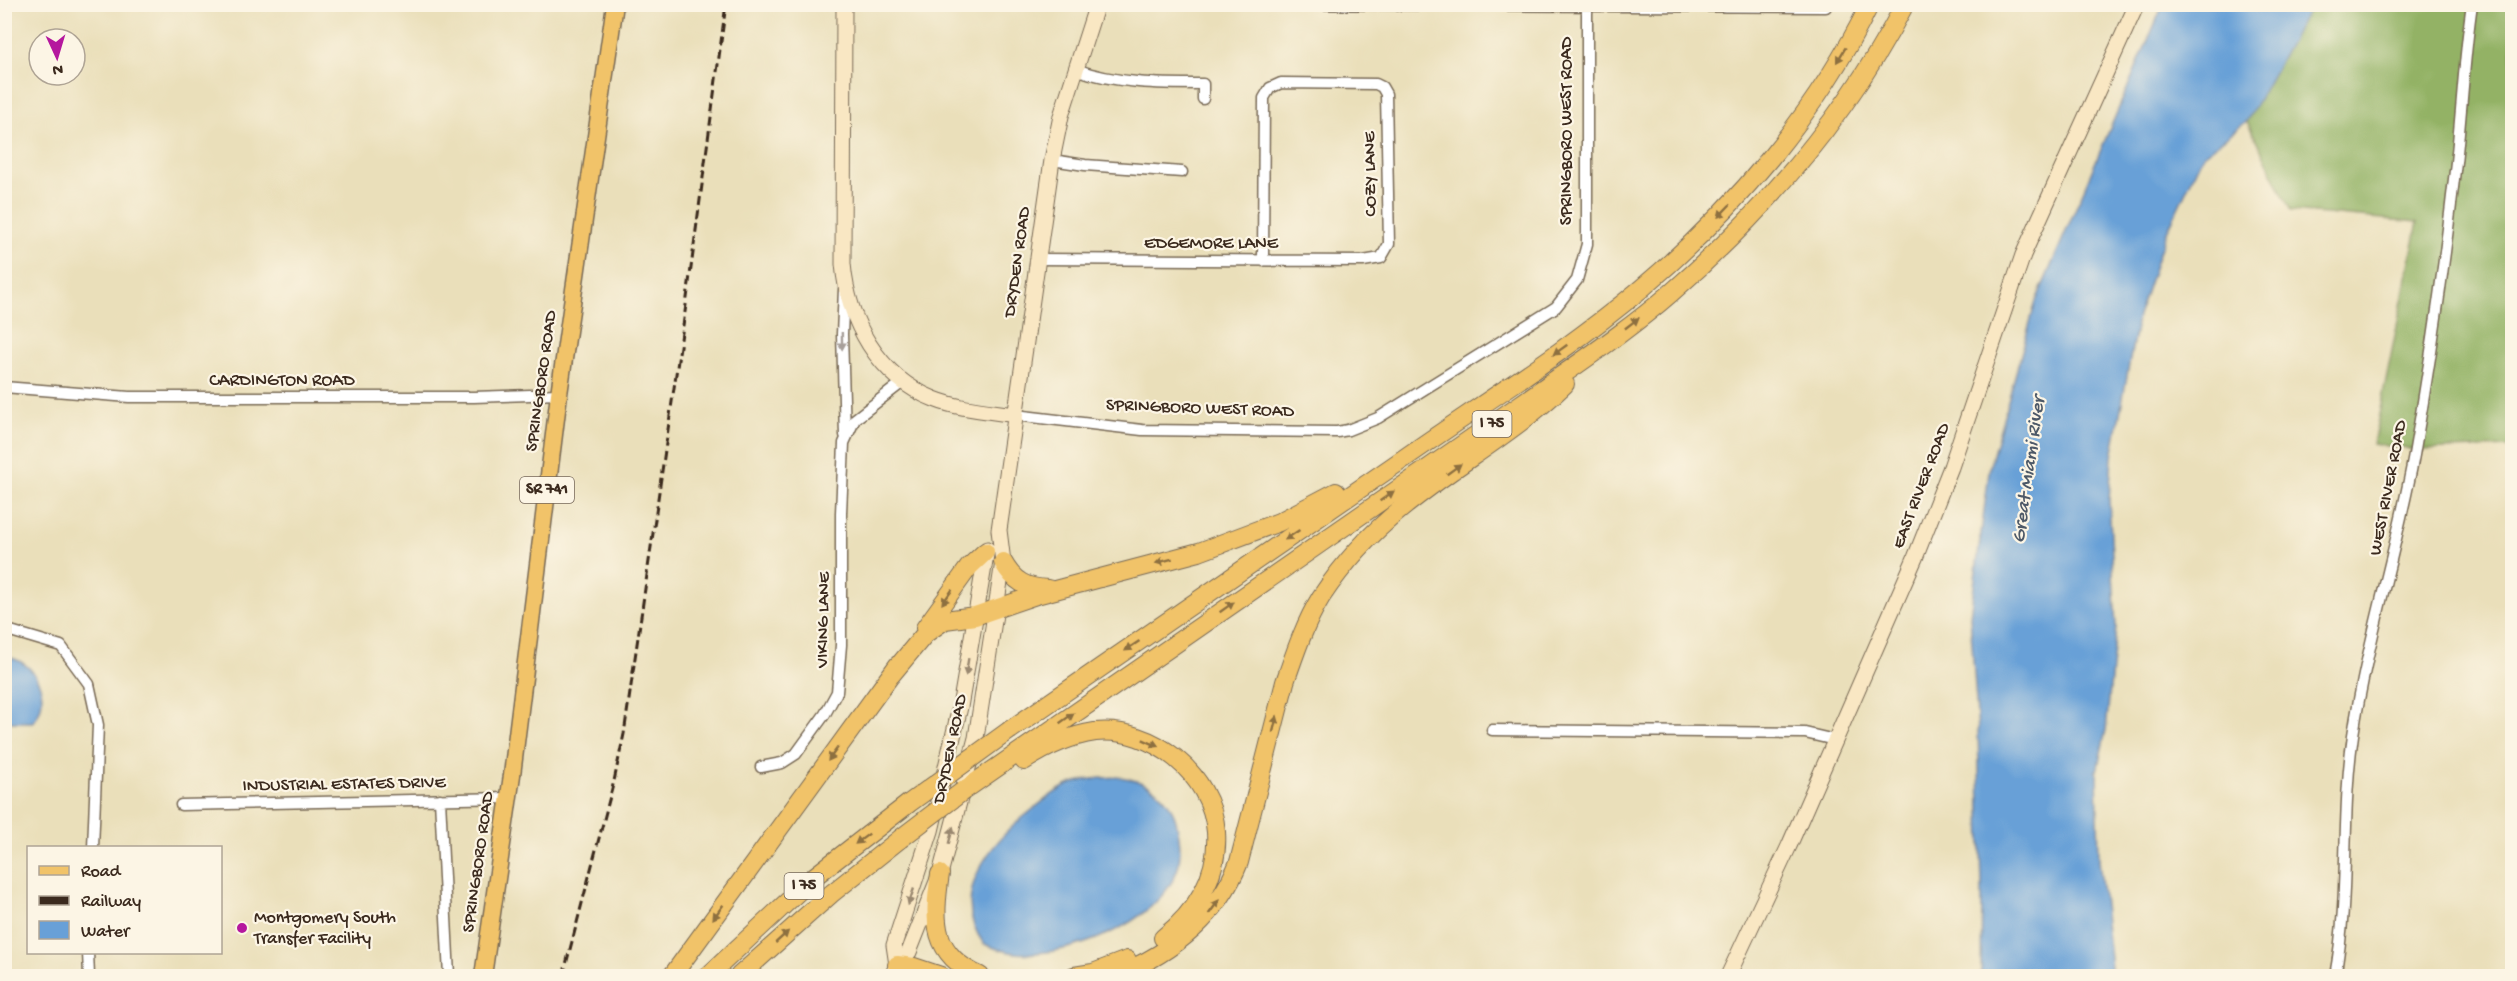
<svg xmlns="http://www.w3.org/2000/svg" width="2517" height="981" font-family="'Gochi Hand',sans-serif">
<rect width="100%" height="100%" fill="#fcf5e5"/>
<filter id="ink" filterUnits="userSpaceOnUse"><feTurbulence type="fractalNoise" baseFrequency=".0167" numOctaves="2"/><feDisplacementMap in="SourceGraphic" scale="12" xChannelSelector="R" yChannelSelector="G"/><feConvolveMatrix kernelMatrix="1 2 1 2 8 2 1 2 1" color-interpolation-filters="sRGB"/></filter>
<filter id="wash" filterUnits="userSpaceOnUse"><feTurbulence type="fractalNoise" baseFrequency=".008" numOctaves="4" result="noise"/><feDisplacementMap in="SourceGraphic" scale="24" xChannelSelector="R" yChannelSelector="G"/><feGaussianBlur stdDeviation="1.35" result="paint"/><feColorMatrix in="noise" values="0 0 0 0 0 0 0 0 0 0 0 0 0 0 0 0 0 1.4 0 .05"/><feComposite in="paint" operator="in"/></filter>
<g filter="url(#wash)">
<rect width="100%" height="100%" fill="#eadfba"/>
<path fill="#93b265" stroke="#676e42" stroke-width="1.5" d="M2311 5H2512V447L2415 450 2373 444 2418 222 2291 211 2247 121Z"/>
<path fill="#68a0d7" stroke="#52657a" stroke-width="1.5" d="M2163 5H2311L2247 121 2203 155 2164 238 2138 316 2112 457 2109 500 2116 627 2106 730 2097 771 2099 860 2112 976H1981L1982 887 1978 730 1970 616 1990 465 2036 301Z
M5 657C35 659 54 698 33 722H5Z
M1120 777C1147 781 1169 793 1176 821 1180 837 1182 855 1177 871 1157 924 1068 958 1015 953 1004 952 994 948 984 944 947 893 992 841 1032 810 1043 801 1054 792 1066 786 1083 778 1102 778 1120 777Z"/>
</g>
<g filter="url(#ink)">
<g fill="none" stroke-linecap="round" stroke-linejoin="round">
<defs>
<path id="street" d="M1251 4 1826 7
M1075 69C1117 84 1160 84 1203 84V99
M1052 160 1085 165 1182 172
M1038 259 1363 261 1381 258 1389 244 1386 94 1382 87 1376 84 1281 83 1270 88 1264 98 1263 261
M844 289 842 334 845 435
M4 387 129 397H474L559 394
M1015 415 1142 430 1337 432 1348 430 1378 418 1556 307 1577 280 1587 244V7
M4 629 61 646 89 684 98 725 93 848
M1492 730 1805 733 1835 740
M761 767 782 763 796 754 825 714 837 692 841 645V513L844 443 855 419 904 381
M440 799 449 976
M181 805 508 798
M88 952 89 976
M2335 976C2350 897 2341 815 2353 735 2367 641 2397 549 2414 455 2431 358 2445 260 2456 162 2462 109 2464 57 2472 4"/>
<path id="secondary" d="M844 4 843 264C848 321 878 377 934 399 959 409 988 411 1015 415
M897 965 894 945 931 831 960 707 987 549
M892 976 897 965 909 952 940 874 976 738 1003 562 999 530 1052 160 1061 116 1097 4
M1728 976 1789 846 1915 558 1951 467 2023 255 2137 4"/>
<path id="primary" d="M483 976 512 775 559 394 615 4"/>
<path id="highway" d="M1003 562C1014 582 1026 588 1048 589
M925 628 969 567 985 552
M891 675 925 634 945 620 975 616 1036 595 1199 552 1279 522 1336 492
M1010 730C1138 641 1267 553 1396 464 1478 406 1565 353 1642 288 1734 210 1817 113 1870 4
M1024 761C1045 747 1069 736 1095 732 1152 726 1212 774 1216 832 1219 876 1196 912 1163 938
M963 791 1521 404C1571 368 1624 334 1671 293 1764 212 1848 114 1905 4
M940 874C933 921 932 955 980 976
M897 965 914 967 941 976
M672 976 898 665
M708 976 815 876 908 804
M739 976 831 894 900 839
M1074 976 1093 973 1127 960
M1115 976C1170 954 1217 918 1239 862L1285 682C1295 653 1305 623 1321 597 1343 564 1370 534 1401 509 1454 465 1516 432 1565 384"/>
</defs>
<use href="#street" stroke="#786955" stroke-width="13"/>
<use href="#secondary" stroke="#786955" stroke-width="17"/>
<use href="#primary" stroke="#786955" stroke-width="19"/>
<use href="#highway" stroke="#786955" stroke-width="20"/>
<use href="#street" stroke="#fff" stroke-width="10"/>
<use href="#secondary" stroke="#f9e7c3" stroke-width="15"/>
<use href="#primary" stroke="#f1c369" stroke-width="16"/>
<use href="#highway" stroke="#f1c369" stroke-width="18"/>
<path stroke="#3b2a1e" stroke-width="3" stroke-dasharray="9 4.5" stroke-linecap="butt" d="M563 976 614 781 624 734 687 298 726 4"/>
<defs>
<path id="highway-bridge" d="M908 804 1010 730
M900 839 963 791"/>
</defs>
<use href="#highway-bridge" stroke="#786955" stroke-width="20" stroke-linecap="butt"/>
<use href="#highway-bridge" stroke="#f1c369" stroke-width="18"/>
</g>
<defs><path id="oneway-solid" d="M-6-.8H1V-3.2L6.5 0L1 3.2V.8H-6Z" transform="scale(1.5)"/></defs>
<g fill="#8d6f40">
<use href="#oneway-solid" transform="translate(1841 55) rotate(121)"/>
<use href="#oneway-solid" transform="translate(1724 211) rotate(134)"/>
<use href="#oneway-solid" transform="translate(1632 323) rotate(-38)"/>
<use href="#oneway-solid" transform="translate(1560 350) rotate(144)"/>
<use href="#oneway-solid" transform="translate(1454 469) rotate(-36)"/>
<use href="#oneway-solid" transform="translate(1387 496) rotate(-35)"/>
<use href="#oneway-solid" transform="translate(1292 535) rotate(146)"/>
<use href="#oneway-solid" transform="translate(1164 561) rotate(165)"/>
<use href="#oneway-solid" transform="translate(947 597) rotate(126)"/>
<use href="#oneway-solid" transform="translate(1227 607) rotate(-35)"/>
<use href="#oneway-solid" transform="translate(1132 646) rotate(146)"/>
<use href="#oneway-solid" transform="translate(1067 718) rotate(-35)"/>
<use href="#oneway-solid" transform="translate(1275 724) rotate(-76)"/>
<use href="#oneway-solid" transform="translate(1151 743) rotate(24)"/>
<use href="#oneway-solid" transform="translate(833 754) rotate(126)"/>
<use href="#oneway-solid" transform="translate(862 839) rotate(143)"/>
<use href="#oneway-solid" transform="translate(1214 907) rotate(-54)"/>
<use href="#oneway-solid" transform="translate(718 912) rotate(126)"/>
<use href="#oneway-solid" transform="translate(782 937) rotate(-42)"/>
</g>
<use fill="#a79f9a" href="#oneway-solid" transform="translate(842 341) rotate(89)"/>
<g fill="#9a8870">
<use href="#oneway-solid" transform="translate(967 667) rotate(99)"/>
<use href="#oneway-solid" transform="translate(951 835) rotate(-75)"/>
<use href="#oneway-solid" transform="translate(911 897) rotate(109)"/>
</g>
</g>
<circle fill="#b5179e" stroke="#fcf5e5" stroke-width="2" cx="242" cy="928" r="6"/>
<g text-anchor="middle" dominant-baseline="central" stroke-width="4.5" stroke-linejoin="round" paint-order="stroke">
<g fill="#fcf5e5" stroke="#75675a" stroke-width="1.5">
<rect x="1472.5" y="411" width="39" height="26" rx="4.5"/>
<rect x="520" y="477" width="54" height="26" rx="4.5"/>
<rect x="784.5" y="873" width="39" height="26" rx="4.5"/>
</g>
<g font-size="16" font-weight="bold" fill="#3b2a1e">
<text x="1492" y="424">I 75</text>
<text x="547" y="490">SR 741</text>
<text x="804" y="886">I 75</text>
</g>
<g font-size="18" fill="#3b2a1e" stroke="#fcf5e5">
<text transform="translate(1567 131) rotate(-90)">SPRINGBORO WEST ROAD</text>
<text transform="translate(1371 174) rotate(-91)">COZY LANE</text>
<text x="1211" y="244">EDGEMORE LANE</text>
<text transform="translate(1018 262) rotate(-82)">DRYDEN ROAD</text>
<text x="282" y="381">CARDINGTON ROAD</text>
<text transform="translate(542 381) rotate(-82)">SPRINGBORO ROAD</text>
<text transform="translate(1200 409) rotate(2)">SPRINGBORO WEST ROAD</text>
<text transform="translate(1922 486) rotate(-69)">EAST RIVER ROAD</text>
<text transform="translate(2389 488) rotate(-79)">WEST RIVER ROAD</text>
<text transform="translate(824 620) rotate(-89)">VIKING LANE</text>
<text transform="translate(951 749) rotate(-78)">DRYDEN ROAD</text>
<text transform="translate(344 785) rotate(-1)">INDUSTRIAL ESTATES DRIVE</text>
<text transform="translate(479 862) rotate(-82)">SPRINGBORO ROAD</text>
</g>
<g font-size="18" fill="#3b2a1e" stroke="#fcf5e5" text-anchor="start">
<text x="254" y="918">Montgomery South<tspan x="254" dy="21">Transfer Facility</tspan></text>
</g>
<g font-size="20" font-style="italic" fill="#4d5968" stroke="#fcf5e5">
<text transform="translate(2030 470) rotate(-82)">Great Miami River</text>
</g>
</g>
<rect width="2517" height="981" fill="none" stroke="#fcf5e5" stroke-width="24"/>
<rect x="27" y="846" width="195" height="108" fill="#fcf5e5" stroke="#afa495" stroke-width="1.5"/>
<rect x="39" y="866" width="30" height="9" fill="#f1c369" stroke="#afa495" stroke-width="1.5"/>
<text x="81" y="876" font-size="18" fill="#3b2a1e">Road</text>
<rect x="39" y="896" width="30" height="9" fill="#3b2a1e" stroke="#afa495" stroke-width="1.5"/>
<text x="81" y="906" font-size="18" fill="#3b2a1e">Railway</text>
<rect x="39" y="921" width="30" height="18" fill="#68a0d7" stroke="#afa495" stroke-width="1.5"/>
<text x="81" y="936" font-size="18" fill="#3b2a1e">Water</text>
<g transform="translate(57 57) rotate(176)"><circle r="28" fill="#fcf5e5" stroke="#afa495" stroke-width="1.5"/>
<path d="M0-4.5L10 22L0 15L-10 22Z" fill="#b5179e"/>
<text y="-9" font-size="16" font-weight="bold" text-anchor="middle" fill="#3b2a1e">N</text>
</g>
</svg>
